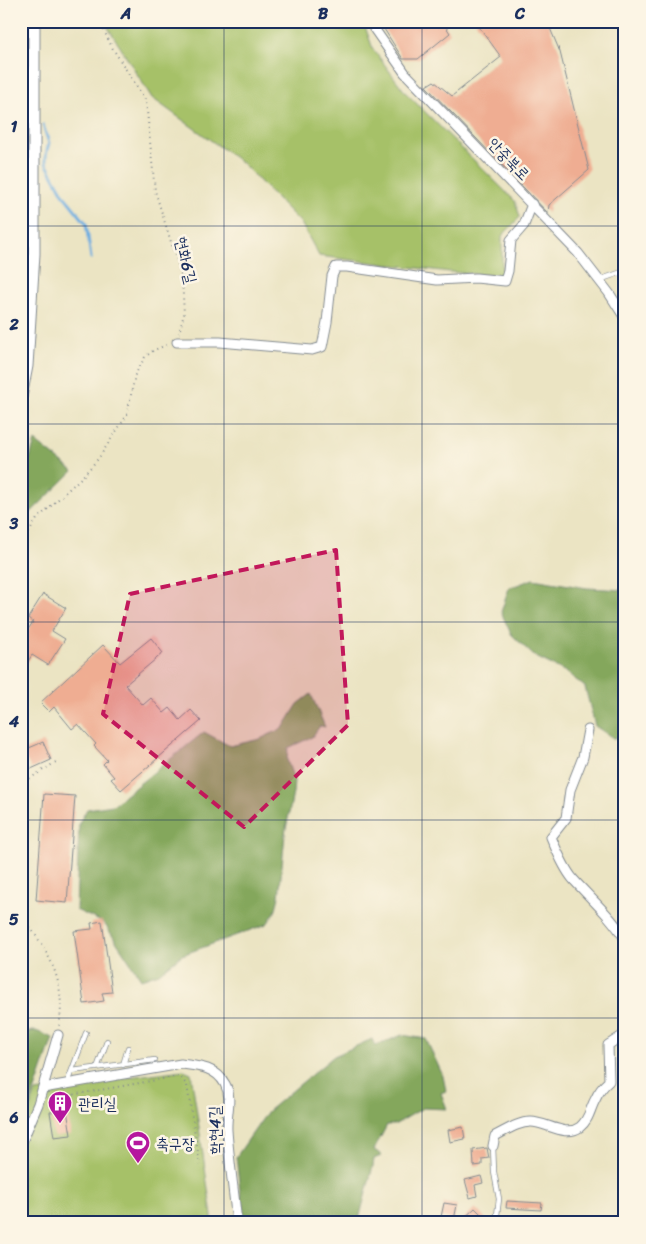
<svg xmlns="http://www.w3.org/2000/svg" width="646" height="1244" font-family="Sriracha,'Poor Story',sans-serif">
<rect width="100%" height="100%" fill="#fcf5e5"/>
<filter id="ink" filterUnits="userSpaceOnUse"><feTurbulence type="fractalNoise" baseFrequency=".02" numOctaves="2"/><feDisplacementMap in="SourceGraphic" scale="10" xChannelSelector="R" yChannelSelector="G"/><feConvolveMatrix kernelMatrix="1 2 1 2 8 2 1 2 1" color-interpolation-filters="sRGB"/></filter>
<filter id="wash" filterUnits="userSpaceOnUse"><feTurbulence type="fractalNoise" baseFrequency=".0096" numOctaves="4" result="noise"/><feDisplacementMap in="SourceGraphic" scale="20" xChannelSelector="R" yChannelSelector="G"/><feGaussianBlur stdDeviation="1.12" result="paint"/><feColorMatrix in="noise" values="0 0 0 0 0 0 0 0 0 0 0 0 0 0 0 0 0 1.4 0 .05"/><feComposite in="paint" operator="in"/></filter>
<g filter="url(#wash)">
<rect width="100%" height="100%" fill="#ebe4c3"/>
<path fill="#a6c168" stroke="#607863" d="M104 21H363L373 49 405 92 515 201 520 217 502 236V276L450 272 319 256 301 223 241 162 152 98Z
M184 1070 191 1073 213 1223H21V1130L36 1092 136 1076Z"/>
<path fill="#84a75c" stroke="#506b5d" d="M35 441 73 471 21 522V488Z
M533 579 587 588 625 590V740L613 738 595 726 585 687 566 672 534 656 511 634 501 612 509 588Z
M311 694 325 727 320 726 312 737 288 748 287 760 294 780 293 793 285 834 279 897 275 912 267 924 182 955 159 973 141 979 104 923 76 910 79 823 87 809 113 805 204 732 230 746 260 739 283 728 298 704Z
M36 1031 53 1038 28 1110 21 1126V1032Z
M402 1035 426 1039 443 1076 446 1091 441 1093 447 1109 423 1108 396 1124 387 1125 374 1150 381 1154V1156L374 1159 373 1166 358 1223H244L236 1157 268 1111 334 1056 372 1039 375 1046Z"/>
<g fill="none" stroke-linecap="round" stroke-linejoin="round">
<path stroke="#6cade0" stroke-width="3" d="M43 125 49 143 46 155V163L65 197 86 223 91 258"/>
</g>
<g id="blocks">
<path fill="#efad92" d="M379 21H442L450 33 418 59H403Z
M475 21H547L560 52 589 170 549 205 548 213 426 86 434 81 452 96 501 57Z
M43 594 66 608 52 631 65 639 48 665 32 655 21 672V640L33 622 28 618Z
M151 638 163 653 125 685 143 705 151 698 164 713 170 708 180 720 191 710 201 721 121 790 111 779 114 777 103 764 107 760 94 746 96 744 78 724 72 729 54 707 49 712 40 703 103 645 120 663Z
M43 742 51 760 31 769 22 751Z
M44 794 75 796 67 903 36 900Z
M102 921 112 992 102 993 104 1001 84 1004 74 931 92 929 91 923Z
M67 1110 71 1135 54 1137 50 1112Z
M463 1127 465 1139 450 1142 448 1130Z
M487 1148 489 1158 482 1159V1165L474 1166 473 1150Z
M481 1176 483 1183 475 1185 477 1196 470 1198 465 1180Z
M507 1201 542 1203 541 1210 506 1208Z
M444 1203 457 1205 454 1220 441 1217Z
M475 1208 490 1223H459Z"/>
</g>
</g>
<g filter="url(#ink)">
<use href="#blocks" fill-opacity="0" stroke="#838a90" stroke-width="1"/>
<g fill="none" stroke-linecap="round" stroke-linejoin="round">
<defs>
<path id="service" d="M599 280 625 271
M123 1065 128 1048
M97 1068 107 1041
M72 1071 155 1060
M67 1083 86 1033
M493 1146 494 1172 499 1199 496 1223"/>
<path id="minor" d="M371 21 373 27 405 73 578 253 609 293 625 318
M177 342H220L312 350 322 347 327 322 332 276 336 267H347L437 280 476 278 505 281 508 271 511 240 524 225 532 204
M588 730 583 757 570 790 566 818 551 837C557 851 563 867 573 879 591 899 611 916 625 939
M43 1088 181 1064C198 1066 216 1067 225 1084 233 1098 226 1114 227 1130 229 1161 234 1192 237 1223
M21 1144 38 1104 58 1035
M493 1146 495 1136C507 1130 518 1122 531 1122 546 1122 566 1138 580 1127 589 1120 590 1109 595 1100 598 1093 603 1086 609 1081L608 1045 625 1034"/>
<path id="tertiary" d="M21 397 27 366 34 254V21"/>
</defs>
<use href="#service" stroke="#838a90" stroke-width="6"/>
<use href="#minor" stroke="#838a90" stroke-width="11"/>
<use href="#tertiary" stroke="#838a90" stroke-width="13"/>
<path stroke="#838a90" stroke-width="2" stroke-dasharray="1 4" stroke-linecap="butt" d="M99 21 113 49 146 101 155 191 182 277 184 314 179 333
M21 546 37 519 83 476 98 459 127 415 135 375 145 357 154 350 169 344
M21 784 56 762
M21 915C48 951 67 980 59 1027
M49 1099 179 1076 187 1085 200 1165"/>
<use href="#service" stroke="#fff" stroke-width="4.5"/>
<use href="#minor" stroke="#fff" stroke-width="9"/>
<use href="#tertiary" stroke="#fff" stroke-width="11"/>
</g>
</g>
<path fill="#c2185b" fill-opacity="0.2" stroke="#c2185b" stroke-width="4" stroke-dasharray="10 6" stroke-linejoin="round" d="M336 550 348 725 244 827 103 714 130 594Z"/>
<path fill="none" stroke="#1b2f5e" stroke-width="1" stroke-opacity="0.55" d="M224 21V1223M422 21V1223M21 226H625M21 424H625M21 622H625M21 820H625M21 1018H625"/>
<defs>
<symbol id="building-pin" viewBox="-11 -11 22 30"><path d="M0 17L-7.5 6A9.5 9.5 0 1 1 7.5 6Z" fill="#b5179e" stroke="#fcf5e5"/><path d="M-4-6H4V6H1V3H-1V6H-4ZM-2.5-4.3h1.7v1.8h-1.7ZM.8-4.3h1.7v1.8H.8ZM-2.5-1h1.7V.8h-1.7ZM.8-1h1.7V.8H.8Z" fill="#fff"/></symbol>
<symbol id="stadium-pin" viewBox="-11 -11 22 30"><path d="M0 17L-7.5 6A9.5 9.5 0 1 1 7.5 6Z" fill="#b5179e" stroke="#fcf5e5"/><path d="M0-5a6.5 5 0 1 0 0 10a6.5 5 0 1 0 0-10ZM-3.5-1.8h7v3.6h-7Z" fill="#fff"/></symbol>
</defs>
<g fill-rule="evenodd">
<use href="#building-pin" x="46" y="1089" width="28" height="38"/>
<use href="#stadium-pin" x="124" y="1129" width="28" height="38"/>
</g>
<g text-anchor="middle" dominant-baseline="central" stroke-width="5" stroke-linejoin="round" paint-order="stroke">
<g font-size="16" fill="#1b2f5e" stroke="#fcf5e5">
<text transform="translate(509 159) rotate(46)">안중북로</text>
<text transform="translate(186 260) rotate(76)">현화6길</text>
<text transform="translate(215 1130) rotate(-91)">학현4길</text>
</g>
<g font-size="16" fill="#1b2f5e" stroke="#fcf5e5" text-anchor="start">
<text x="78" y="1103">관리실</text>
<text x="156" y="1143">축구장</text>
</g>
</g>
<rect width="646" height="1244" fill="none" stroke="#fcf5e5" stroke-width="55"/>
<rect x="28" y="28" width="590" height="1188" fill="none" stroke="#1b2f5e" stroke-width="2"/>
<g font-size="16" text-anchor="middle" font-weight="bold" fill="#1b2f5e">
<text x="126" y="19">A</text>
<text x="323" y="19">B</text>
<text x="520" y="19">C</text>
<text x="14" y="132">1</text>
<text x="14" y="330">2</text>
<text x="14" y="529">3</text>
<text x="14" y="727">4</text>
<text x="14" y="925">5</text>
<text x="14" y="1123">6</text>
</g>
</svg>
